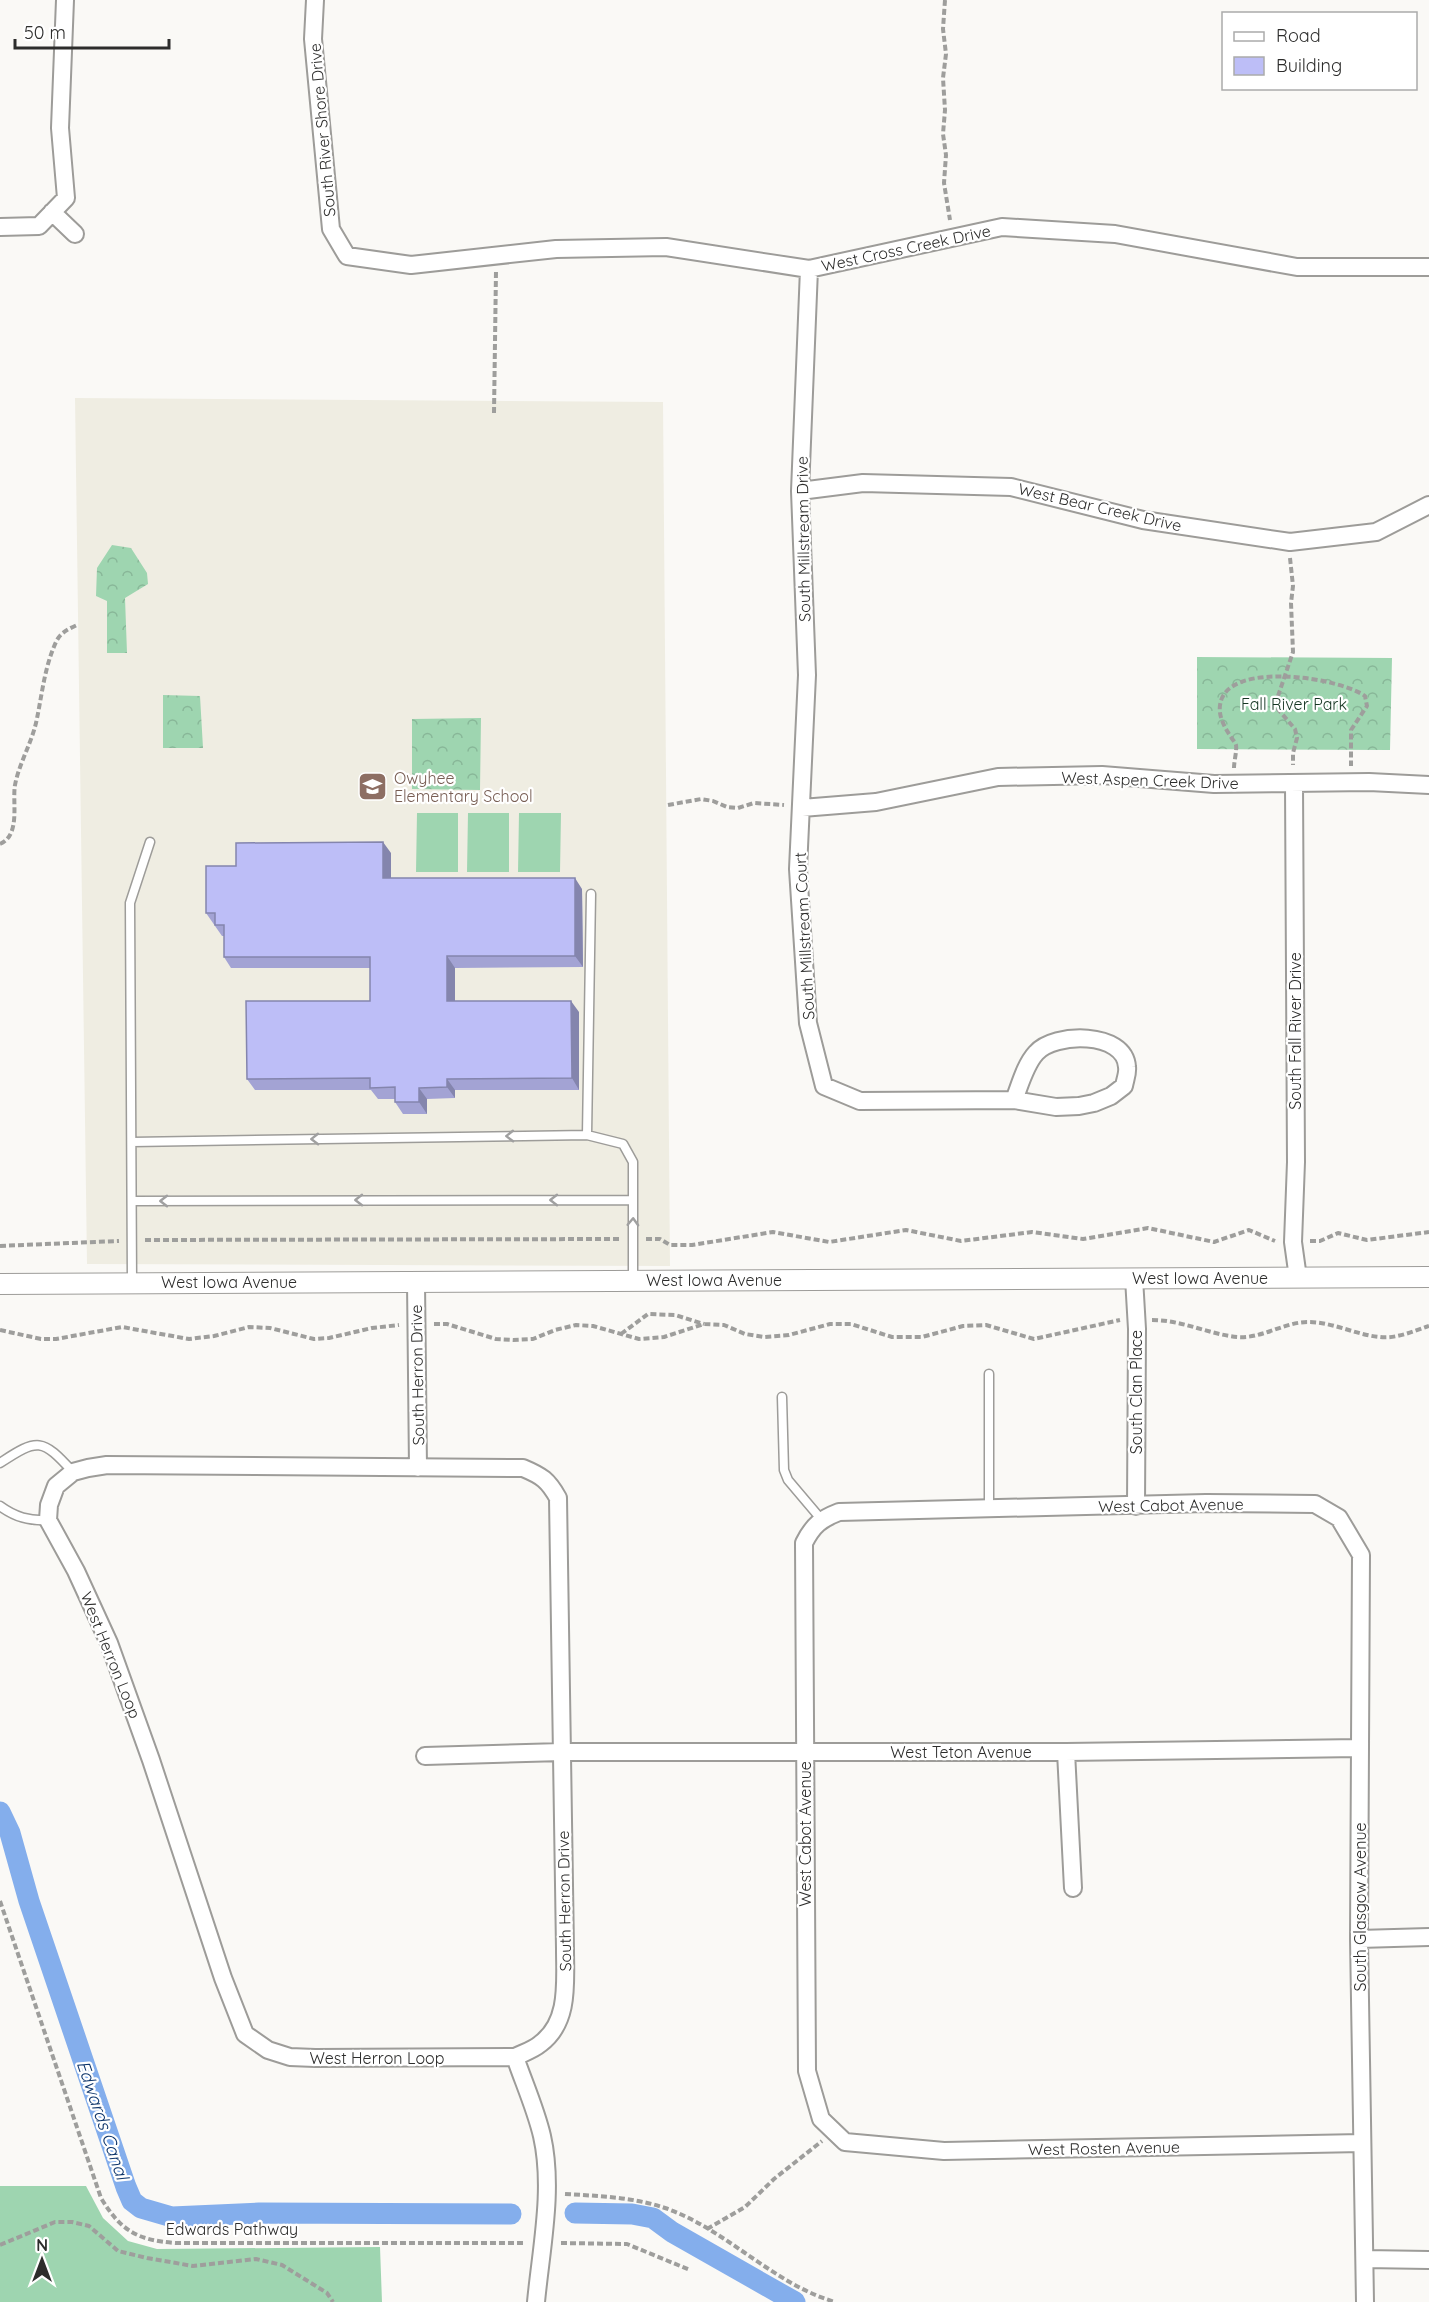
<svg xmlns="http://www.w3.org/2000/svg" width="1429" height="2302" font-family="Quicksand,sans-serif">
<defs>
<pattern id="forest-crowns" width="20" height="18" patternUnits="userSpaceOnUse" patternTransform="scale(1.5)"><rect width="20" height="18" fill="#9ed5b0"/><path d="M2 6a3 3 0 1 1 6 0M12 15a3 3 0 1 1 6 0" fill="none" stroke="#88b798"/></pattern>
</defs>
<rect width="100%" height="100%" fill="#faf9f6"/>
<path fill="#efede2" d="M75 398 663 402 670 1266 87 1264Z"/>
<path fill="#9ed5b0" d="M417 813H458V872H416Z
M468 813H509V872H467Z
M519 813H561L560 872H518Z
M0 2186H86L103 2218 128 2241 157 2249 380 2247 382 2302H0Z"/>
<path fill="url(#forest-crowns)" d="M112 545 131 548 147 573 148 584 125 598 127 653H107V601L96 596 97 568Z
M1197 657 1392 658 1390 750 1197 749Z
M163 695 200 696 203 748H163Z
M481 718 480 790 412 789V719Z"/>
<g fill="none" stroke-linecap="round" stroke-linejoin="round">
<path stroke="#84aeec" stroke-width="21" d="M0 1812 10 1833 29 1901 126 2187 132 2201 141 2208 172 2217 259 2213 511 2214
M575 2213 632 2214 653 2218 672 2232 795 2302"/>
<defs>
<path id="service" d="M587 1135 591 894
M132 1142 587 1135 623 1144 633 1162V1280
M132 1201 633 1200
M132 1282 130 903 150 842
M989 1374V1509
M782 1397 784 1470 788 1480 821 1519
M0 1463C38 1438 42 1438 73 1472
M0 1506C15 1517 29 1521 48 1520"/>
<path id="minor" d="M315 0 313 39 331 229 347 256 411 265 556 249 666 247 809 269 1002 227 1115 234 1297 267H1429
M52 212 75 234
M0 227 39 226 66 198 60 128 65 0
M809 269 800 491 807 675 798 869 808 1023 824 1086 860 1101 1014 1100 1056 1107 1079 1106 1094 1103 1111 1096 1124 1086C1125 1080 1128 1073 1127 1067 1125 1031 1054 1032 1036 1053 1025 1065 1020 1085 1014 1100
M800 491 863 483 1011 487 1143 520 1290 542 1376 532 1429 505
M1294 784 1296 1162 1293 1242 1298 1278
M802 808 876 802 998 777 1102 775 1214 784 1369 782 1429 785
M1134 1278 1137 1329 1136 1506
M416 1282 418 1468
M107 1465 523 1468C542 1476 548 1480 558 1498L565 1949C565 1982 570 2022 540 2044 533 2050 523 2053 515 2057L315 2058 290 2057 268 2050 245 2034 223 1978 151 1760 109 1643 76 1571 48 1520 49 1505 56 1486 73 1472 88 1468Z
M1066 1752 1073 1888
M425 1756 562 1752H1066L1359 1748
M1359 1939 1429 1937
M515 2057C524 2083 536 2110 542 2136 554 2189 541 2249 536 2302
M1362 2143 944 2151 845 2142 821 2119 807 2071 804 1543C813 1525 821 1519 839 1512L1206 1503 1315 1504 1339 1518 1361 1555 1359 1939 1365 2302
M1365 2259 1429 2260"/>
<path id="tertiary" d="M0 1284 1429 1277"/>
</defs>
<use href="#service" stroke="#9d9c99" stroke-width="11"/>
<use href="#minor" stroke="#9d9c99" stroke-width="20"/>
<use href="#tertiary" stroke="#9d9c99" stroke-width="22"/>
<path stroke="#9e9e9c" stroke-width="4" stroke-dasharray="6 3" stroke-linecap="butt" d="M945 0 943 29 946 54 943 78 945 110 943 134 946 155 944 183 950 220
M494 413 496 271
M1290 558 1293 586 1291 603 1293 652 1277 699V708L1295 729 1297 738 1293 753V765
M1234 768C1234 761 1237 751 1236 745 1235 742 1232 739 1231 737 1223 725 1216 712 1222 698 1238 662 1340 678 1365 696L1367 706 1351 730V766
M668 805 701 799 713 801 727 807 738 808 754 803 784 805
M0 844C21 835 12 802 15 785 19 764 31 744 36 723 42 696 44 668 56 642 60 633 68 629 77 625
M646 1239H660L670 1245H692L773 1232 829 1242 906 1230 961 1241 1032 1232 1083 1239 1148 1228 1214 1242 1249 1230 1275 1241
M145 1240 620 1239
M1310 1241H1320L1338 1233 1367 1240 1429 1232
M0 1246 119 1241
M1152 1320C1182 1320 1208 1334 1237 1337 1262 1339 1284 1322 1308 1322 1333 1322 1356 1335 1380 1337 1396 1339 1414 1331 1429 1326
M434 1324H447L496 1339 513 1340 533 1339 555 1330 576 1325 593 1326 639 1339 664 1337 704 1324 724 1325 745 1334 764 1337 789 1335 830 1324H851L892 1337H922L963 1326 986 1325 1034 1339 1120 1320
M0 1330 41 1339H56L122 1327 189 1339 214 1336 249 1327 270 1328 314 1339 329 1338 372 1328 399 1325
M621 1334 648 1314 675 1315 704 1324
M0 1901 101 2198C121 2231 137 2240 175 2243H526
M565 2194C599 2196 633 2197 665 2208 726 2229 773 2284 835 2302
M707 2229 745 2207 774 2179 822 2141
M561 2243 627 2244 690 2270
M0 2245 55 2222H72L89 2226 118 2251 147 2258 193 2266 256 2259 282 2265 327 2293 333 2302"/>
<use href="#service" stroke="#fff" stroke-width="8"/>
<use href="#minor" stroke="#fff" stroke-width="16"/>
<use href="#tertiary" stroke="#fff" stroke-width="20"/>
</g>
<path fill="#a3a3d4" d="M391 853V878L582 889 583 967 455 968V1001L579 1012V1090H455V1098L427 1099V1114H403L395 1102V1099H378L371 1090H255L247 1079 370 1001V968H231L224 957V936H222L206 913 236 866Z"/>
<path fill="#8485ad" d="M383 842 391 853V889L383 878Z
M575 878 582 889 583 967 575 956Z
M447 956 455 968V1012L447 1001Z
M571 1001 579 1012V1090L572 1078Z
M447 1079 455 1090V1098L447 1087Z
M419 1088 427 1099V1114L419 1102Z"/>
<path fill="#bdbef7" stroke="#8485ad" stroke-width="1.5" d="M383 842V878H575V956H447V1001H571L572 1078 447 1079V1087L419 1088V1102H395V1087L370 1088V1078L247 1079 246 1001H370V957H224V925H215V913H206V866H236V843Z"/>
<defs><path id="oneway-chevron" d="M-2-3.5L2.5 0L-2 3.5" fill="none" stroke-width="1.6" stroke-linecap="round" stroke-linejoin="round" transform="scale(1.5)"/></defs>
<g stroke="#a0a0a0">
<use href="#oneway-chevron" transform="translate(510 1136) rotate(179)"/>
<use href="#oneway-chevron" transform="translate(315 1139) rotate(179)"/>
<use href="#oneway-chevron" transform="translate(359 1200) rotate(180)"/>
<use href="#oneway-chevron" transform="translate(554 1200) rotate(180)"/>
<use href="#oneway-chevron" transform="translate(164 1201) rotate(180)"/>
<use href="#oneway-chevron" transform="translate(633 1222) rotate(-88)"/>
</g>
<defs>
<symbol id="school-square" viewBox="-11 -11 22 22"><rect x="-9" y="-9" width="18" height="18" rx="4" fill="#8d6e63" stroke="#fff"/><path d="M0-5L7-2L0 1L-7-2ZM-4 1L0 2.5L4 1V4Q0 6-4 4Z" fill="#fff"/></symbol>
</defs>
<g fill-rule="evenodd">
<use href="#school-square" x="356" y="770" width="33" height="33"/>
</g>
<g text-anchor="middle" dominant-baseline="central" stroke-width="4.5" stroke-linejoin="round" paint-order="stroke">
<g font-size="16" fill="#2d2d2c" stroke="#fff">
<text transform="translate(322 130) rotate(-95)">South River Shore Drive</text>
<text transform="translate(906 248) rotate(-12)">West Cross Creek Drive</text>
<text transform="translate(1100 507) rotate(13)">West Bear Creek Drive</text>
<text transform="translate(803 539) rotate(-91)">South Millstream Drive</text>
<text transform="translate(1150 780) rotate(2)">West Aspen Creek Drive</text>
<text transform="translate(804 936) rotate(-93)">South Millstream Court</text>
<text transform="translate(1295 1031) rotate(-90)">South Fall River Drive</text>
<text x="1200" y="1278">West Iowa Avenue</text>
<text x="714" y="1280">West Iowa Avenue</text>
<text x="229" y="1282">West Iowa Avenue</text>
<text transform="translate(417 1375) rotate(-91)">South Herron Drive</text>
<text transform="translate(1136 1392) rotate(-90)">South Clan Place</text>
<text transform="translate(1171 1505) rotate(-1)">West Cabot Avenue</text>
<text transform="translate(111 1655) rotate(68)">West Herron Loop</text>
<text x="961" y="1752">West Teton Avenue</text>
<text transform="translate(805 1834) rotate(-90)">West Cabot Avenue</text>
<text transform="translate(564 1901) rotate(-91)">South Herron Drive</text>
<text transform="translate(1360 1907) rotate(-90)">South Glasgow Avenue</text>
<text x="377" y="2058">West Herron Loop</text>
<text transform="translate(1104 2148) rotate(-1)">West Rosten Avenue</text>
<text x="232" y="2229">Edwards Pathway</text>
</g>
<g font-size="16" fill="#163623" stroke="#fff">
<text x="1294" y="704">Fall River Park</text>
</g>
<g font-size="16" fill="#785e54" stroke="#fff" text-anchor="start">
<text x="394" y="778">Owyhee<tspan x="394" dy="18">Elementary School</tspan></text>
</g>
<g font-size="18" font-style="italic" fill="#0e356b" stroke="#fff">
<text transform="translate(103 2120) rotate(71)">Edwards Canal</text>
</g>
</g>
<rect x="1222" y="12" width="195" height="78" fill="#ffffff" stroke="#ababab" stroke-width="1.5"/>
<rect x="1234" y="32" width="30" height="9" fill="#ffffff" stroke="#ababab" stroke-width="1.5"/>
<text x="1276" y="42" font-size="18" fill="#2d2d2c">Road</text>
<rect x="1234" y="57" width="30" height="18" fill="#bdbef7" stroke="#ababab" stroke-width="1.5"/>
<text x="1276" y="72" font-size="18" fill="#2d2d2c">Building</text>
<g transform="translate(42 2260)" stroke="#ffffff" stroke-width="4.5" paint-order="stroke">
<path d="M0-4.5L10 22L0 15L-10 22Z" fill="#2d2d2c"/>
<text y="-9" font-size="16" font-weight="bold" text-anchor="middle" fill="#2d2d2c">N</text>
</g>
<path d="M15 39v9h154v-9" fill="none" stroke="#2d2d2c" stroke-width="3"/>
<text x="24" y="39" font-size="18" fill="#2d2d2c" stroke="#ffffff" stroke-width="4.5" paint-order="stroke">50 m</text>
</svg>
